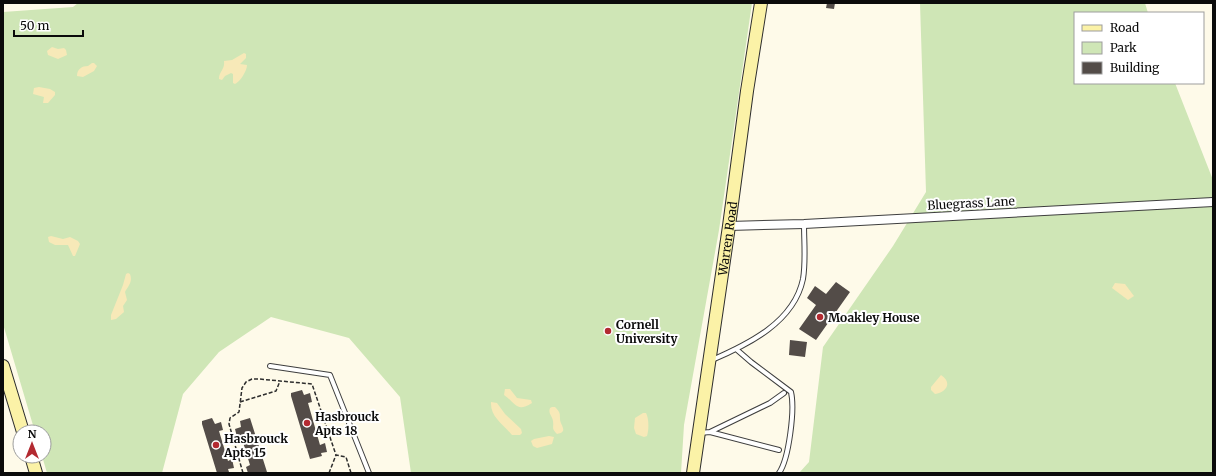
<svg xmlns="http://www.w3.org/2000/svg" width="1216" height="476" font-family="Merriweather,serif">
<rect width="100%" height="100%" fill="#fefae9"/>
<path fill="#cfe6b6" d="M78 3H752L719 230 684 425 681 473H411L400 397 349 338 271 317 219 352 183 394 162 473H47L42 456H44V432H35L3 324V12L73 7Z
M920 3H1145L1148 13H1075V83H1175L1213 180V473H799L809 462 823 347 893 246 926 192Z"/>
<path fill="#f7e9b8" d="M52 47 58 49 64 48 66 50 67 55 58 59 48 55 47 51Z
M244 53 246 54V58L240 64 247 65C247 71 240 82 235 84L233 83V74L231 73 225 76 222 80 219 79C219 71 225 70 224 61L232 60Z
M92 63H94L97 66 94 71 83 77 77 76C77 69 82 66 88 66Z
M39 87 50 89 55 92V95L48 103H43L44 97 33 94 34 88Z
M51 236 63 239 70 237 78 241 80 244 75 256H73L68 245H55L49 242 48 237Z
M128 273 130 274C133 282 128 286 125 292L127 300 123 306 124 312 116 319 111 320V315L123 285 126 274Z
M1115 283 1125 284 1134 296 1128 300 1112 288Z
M941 375C953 383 946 392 935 394L931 390V387Z
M505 389H510L517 398 531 400 532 403C516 413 516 403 504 395Z
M491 402 497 403 505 414 521 429 522 433 520 435H512C503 424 490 417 491 402Z
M552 407H555C560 412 560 413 560 419 560 425 569 432 557 434 551 427 554 429 553 421 552 415 548 414 550 408Z
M643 413H646C649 418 649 430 647 436L644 437 636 434 634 428 635 418Z
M549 436 554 437 552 444 537 448 533 446 531 441 534 439Z"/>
<path fill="#534c48" d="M827 3H835L834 9 826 8Z
M836 282 850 292 816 340 799 329 816 305 807 298 815 286 826 294Z
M790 340 807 342 805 357 789 355Z
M302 390 304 395 310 393 312 402 308 403 320 445 325 443 327 452 321 453 322 456 310 459 291 396V393Z
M212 418 215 424 221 422 223 430 219 431 228 461 232 459 234 468 228 469 229 472 225 473H217L202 424V421Z
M250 418 267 472 263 473H248L246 467 250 465 241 436 237 437 235 429 241 427 240 421Z"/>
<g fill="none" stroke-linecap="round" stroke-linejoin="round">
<defs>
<path id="lane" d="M736 349 751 362 791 392C795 409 789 459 779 473
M712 360C749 344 794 322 803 279 806 261 804 242 804 224
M270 366 330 375 369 473
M710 432 779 450
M700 433 710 432 770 403 784 393"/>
<path id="street" d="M729 226 804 224 1213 202"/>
<g id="secondary">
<path d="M3 366 23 432"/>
<path d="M31 456 36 473"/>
<path id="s1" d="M693 473 729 226 747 91 761 3"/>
</g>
</defs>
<use href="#lane" stroke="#3e3e3e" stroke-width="6"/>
<use href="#street" stroke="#3e3e3e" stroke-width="10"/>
<use href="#secondary" stroke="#2d2d2d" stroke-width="14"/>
<path stroke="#2d2d2d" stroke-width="1.5" stroke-dasharray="4 2" stroke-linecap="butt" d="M240 402 276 391 280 381
M243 473 229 424 230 418 239 412 242 388 246 382 252 379H259L312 384 336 455 346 457 351 473
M329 473 336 455"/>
<use href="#lane" stroke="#fff" stroke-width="4"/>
<use href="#street" stroke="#fff" stroke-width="8"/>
<use href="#secondary" stroke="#fbf2a7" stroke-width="12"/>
</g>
<g fill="#b32a31" stroke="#fff" stroke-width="1.5">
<circle cx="820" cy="317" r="4"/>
<circle cx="608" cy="331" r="4"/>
<circle cx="307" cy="423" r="4"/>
<circle cx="216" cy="445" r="4"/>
</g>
<g text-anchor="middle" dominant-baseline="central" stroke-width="4" stroke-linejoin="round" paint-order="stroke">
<g font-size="12" fill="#0b0b0b" stroke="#fff">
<text transform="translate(971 203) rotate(-3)">Bluegrass Lane</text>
<text stroke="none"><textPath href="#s1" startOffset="237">Warren Road</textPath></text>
</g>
<g font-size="12" font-weight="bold" fill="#0b0b0b" stroke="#fff" text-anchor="start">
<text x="828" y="317">Moakley House</text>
<text x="616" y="324">Cornell<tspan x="616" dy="14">University</tspan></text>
<text x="315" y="416">Hasbrouck<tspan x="315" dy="14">Apts 18</tspan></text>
<text x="224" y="438">Hasbrouck<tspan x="224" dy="14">Apts 15</tspan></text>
</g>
</g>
<rect width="1216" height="476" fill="none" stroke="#0b0b0b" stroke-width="8"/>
<rect x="1074" y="12" width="130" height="72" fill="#ffffff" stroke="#9d9d9d"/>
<rect x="1082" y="25" width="20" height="6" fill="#fbf2a7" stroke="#9d9d9d"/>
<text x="1110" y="32" font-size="12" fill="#0b0b0b">Road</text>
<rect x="1082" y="42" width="20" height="12" fill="#cfe6b6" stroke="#9d9d9d"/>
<text x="1110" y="52" font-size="12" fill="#0b0b0b">Park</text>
<rect x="1082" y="62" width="20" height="12" fill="#534c48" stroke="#9d9d9d"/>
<text x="1110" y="72" font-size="12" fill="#0b0b0b">Building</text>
<g transform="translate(32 444)"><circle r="19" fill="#ffffff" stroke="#9d9d9d"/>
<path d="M0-3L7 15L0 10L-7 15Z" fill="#b32a31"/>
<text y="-6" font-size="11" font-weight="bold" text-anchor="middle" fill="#0b0b0b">N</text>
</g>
<path d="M14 30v6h69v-6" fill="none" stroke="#0b0b0b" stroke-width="2"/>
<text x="20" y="30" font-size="12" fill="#0b0b0b" stroke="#ffffff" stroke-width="3" paint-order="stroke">50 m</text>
</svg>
